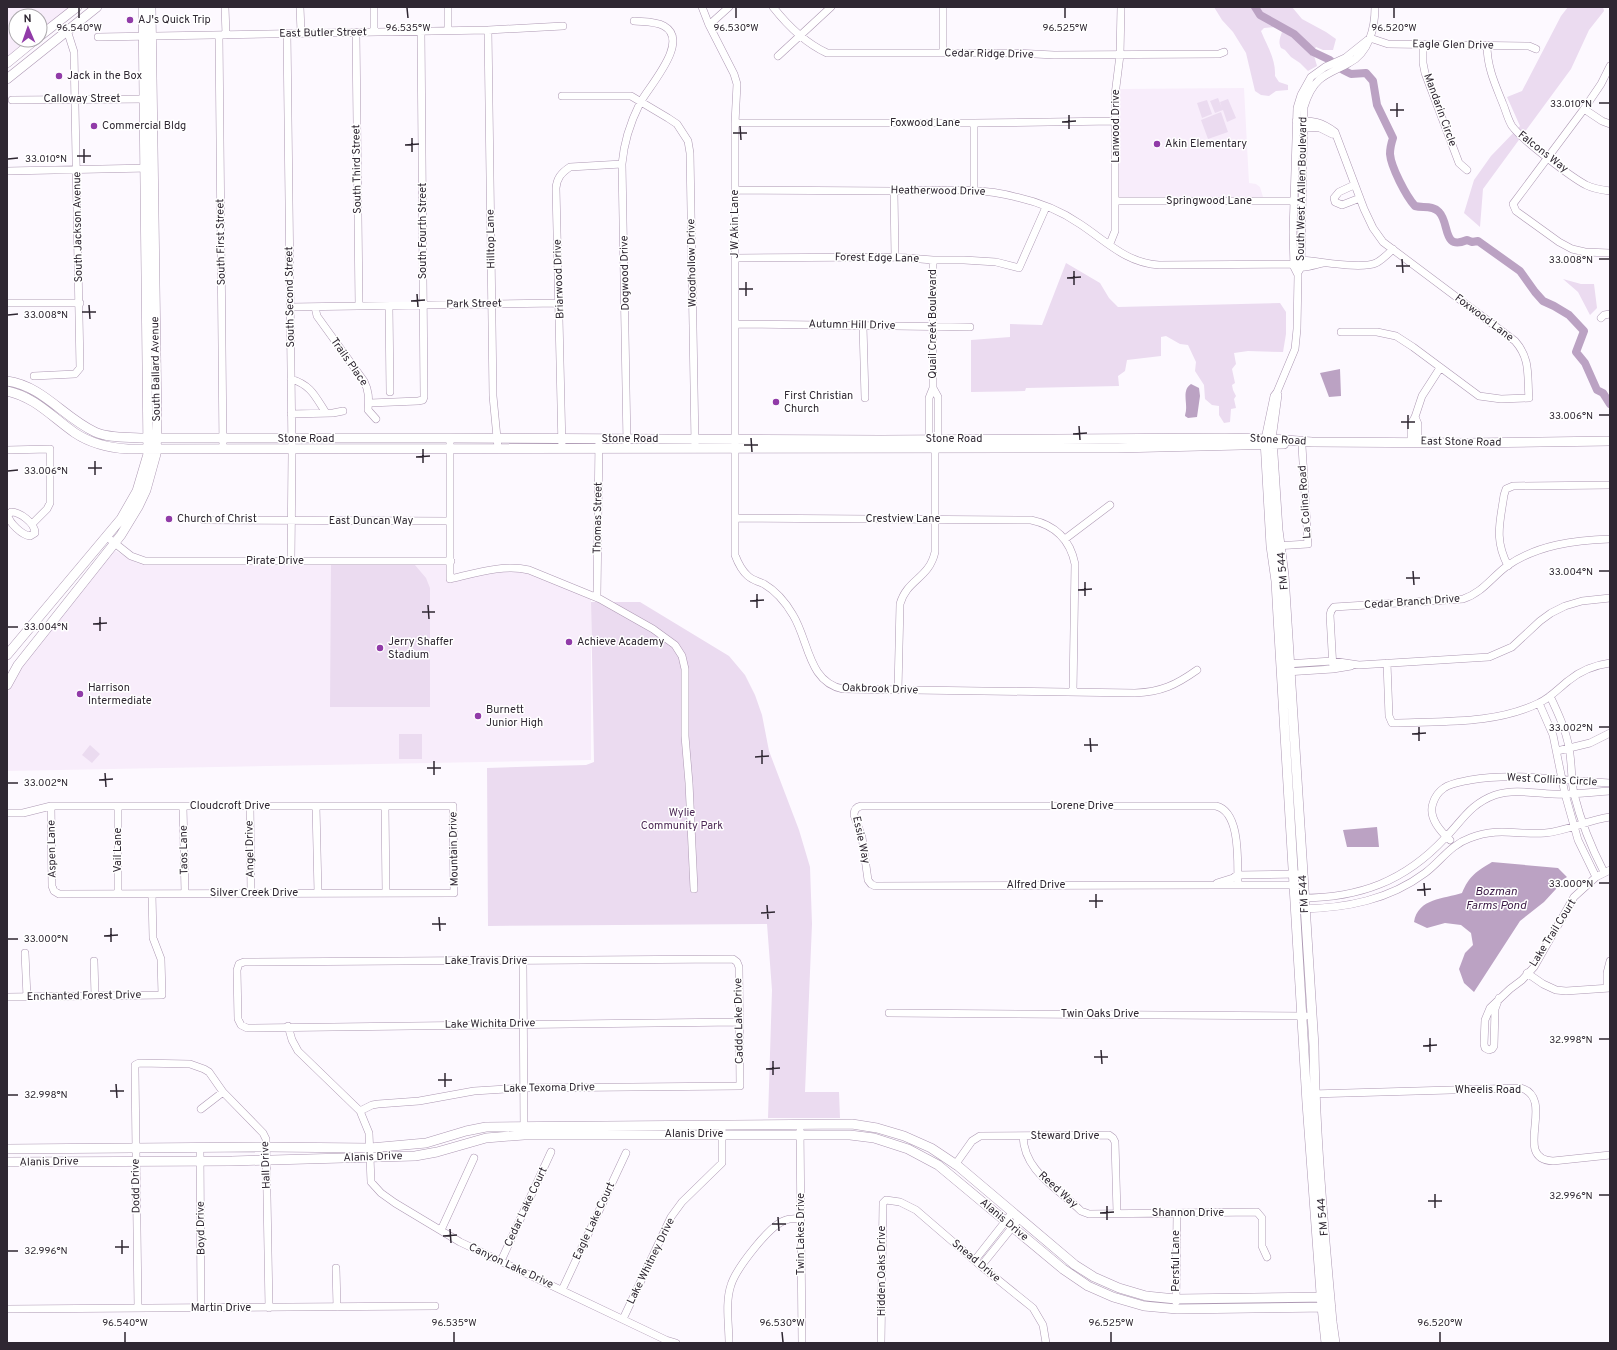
<svg xmlns="http://www.w3.org/2000/svg" width="1617" height="1350" font-family="Overpass,sans-serif">
<rect width="100%" height="100%" fill="#fdf9ff"/>
<path fill="#f8edfb" d="M7 7H71L40 32V16H16V40H30L7 59Z
M1244 88 1249 183 1256 184 1260 187 1263 197 1118 198 1120 89Z
M114 550 137 563 154 565H446V580L509 571H528L591 597V760L7 771V694L13 679 25 660Z"/>
<path fill="#ebdbf0" d="M1214 7H1292L1302 19 1326 32 1336 39 1333 50H1323L1316 47 1313 52 1317 66 1308 71 1300 63 1291 57 1285 50 1281 48C1278 42 1280 38 1282 32L1276 27 1264 28 1261 31C1267 46 1276 59 1275 76L1279 82 1288 85V90L1276 91 1269 96 1261 95 1255 91 1246 53 1233 32 1222 20Z
M1568 7H1603L1604 11 1589 30 1571 69 1483 189 1480 227 1464 213 1474 180 1491 156 1520 126 1507 97 1522 91 1561 16Z
M1218 98 1222 108 1220 102 1228 99 1236 118 1227 122 1223 110 1215 113 1210 101Z
M1207 100 1212 114 1202 118 1197 103Z
M1221 112 1228 132 1208 139 1201 120Z
M1066 263 1100 283 1109 298 1118 307 1280 303 1286 312V334L1283 352 1248 351 1234 353 1236 364 1232 369 1235 383 1232 385 1233 390 1236 396 1234 399 1236 408 1231 409 1230 422 1224 423 1219 415V406L1212 405 1205 399 1204 385 1195 371 1196 362 1188 345 1180 344 1166 336 1161 337V356L1127 360 1125 371 1118 376 1119 386 1026 388 1025 391 971 392V340L1010 337V324L1042 325Z
M1563 279 1581 284H1594L1597 308 1590 315 1578 292Z
M331 565H415L426 578 430 588V707H330Z
M591 602H640L729 656 745 675 755 695 762 715 769 751 799 830 810 867 812 924 805 1092H839L840 1118H768L772 990 767 924 488 926 487 768 586 765 594 762Z
M399 734H422V759H399Z
M90 745 100 754 92 763 82 755Z"/>
<path fill="#bba2c3" d="M1340 369 1341 396 1329 397 1320 373Z
M1191 384 1199 388 1200 396 1197 417 1188 418 1185 416C1185 414 1186 412 1186 410 1187 401 1182 390 1191 384Z
M1377 827 1379 847H1347L1343 830Z
M1492 862 1558 868 1567 877 1559 882 1556 889 1544 902 1520 921 1474 992 1464 983 1459 969 1465 953 1473 945 1471 933 1461 925 1445 923 1427 928 1414 922C1418 898 1444 899 1462 893 1469 876 1477 871 1492 862Z"/>
<g fill="none" stroke-linecap="round" stroke-linejoin="round">
<path stroke="#bba2c3" stroke-width="8" d="M1255 7 1260 15 1294 34 1313 52 1330 60
M1343 70 1351 74 1366 73 1373 81 1377 105 1393 138C1391 144 1390 148 1390 154 1391 167 1406 196 1415 206 1423 208 1433 205 1439 212 1450 223 1442 251 1467 240L1472 242 1478 241 1520 271 1535 292 1543 301 1554 306 1569 315 1584 331 1576 352 1585 363 1597 390 1603 393 1610 404"/>
<defs>
<path id="minor" d="M225 7 226 35
M300 7 301 32
M374 7V32
M448 7V30
M702 7 709 25 734 74 737 84 735 123V555C738 563 741 570 748 576 752 580 758 581 764 584 776 591 786 603 793 615 809 641 808 682 843 689L1135 693C1161 692 1176 685 1197 670
M773 7C788 26 805 43 827 53H1016L1054 55 1219 54 1224 52
M943 7V53
M709 25 729 7
M488 30 493 396 498 448
M287 33 292 453 291 561
M356 33 359 306
M219 35 223 449
M98 37 488 30 563 26
M1370 38 1388 44 1529 46 1536 49
M1423 45V63L1425 73 1459 163 1467 170
M1487 45C1487 67 1495 84 1503 104 1506 111 1508 120 1512 126 1522 140 1571 177 1586 185 1594 189 1602 190 1610 191
M778 56 831 7
M1610 66 1601 84 1584 109 1513 204 1516 211 1559 242 1572 249 1585 252 1610 253
M562 96H631L668 118 677 124 688 141 690 153 695 444
M12 100 148 99
M1584 109 1602 121 1610 124
M1296 121C1312 120 1322 122 1335 132L1364 209 1373 228 1383 242 1515 341C1531 359 1527 376 1529 398L1501 399 1479 396 1413 347 1396 336 1377 332H1341
M735 123H974L1115 121
M974 123V190
M1300 127 1320 128 1332 134
M7 171 149 168
M1354 185 1339 192 1334 198 1335 202 1342 205 1360 198
M735 190C788 190 840 191 893 191 934 191 976 186 1016 197 1038 202 1061 211 1080 224 1106 241 1126 263 1159 265L1291 264C1298 271 1313 265 1323 263
M894 191 895 257
M1116 201H1298
M1108 244 1111 241 1115 231V95L1120 55 1121 7
M735 258 895 257 933 260H964L996 262 1019 268 1046 207
M933 260V388L929 398V439L935 448 938 440V397L933 388
M1297 260C1316 260 1359 270 1376 263 1382 260 1388 254 1393 249
M1299 271 1301 267 1304 107C1307 97 1311 87 1319 80 1328 72 1339 69 1349 63 1369 53 1375 28 1375 7
M7 303H80
M389 306 390 392
M290 307 560 303
M315 307 317 316 364 381C369 391 369 398 368 410L376 419
M1601 318 1604 315 1610 314
M735 324 970 327
M863 326 865 398
M34 376 75 374 80 368 74 52 67 30
M291 379C311 385 315 396 326 413
M370 403 418 401 423 400 424 397 421 31
M291 414 333 413 343 411
M1415 417 1418 424V442
M450 438V579C476 573 504 564 529 570L600 599 653 629 675 645 682 656 685 669V736L689 783 694 889
M1265 439 1274 396 1277 392 1295 349 1297 329 1298 275 1294 267 1293 232 1297 108 1301 95 1311 77 1325 67 1345 58 1370 38
M1272 439 1278 395
M1411 442V424L1415 417 1422 396 1440 368
M627 444 622 164C624 141 630 123 640 103 649 86 691 41 664 26 655 21 643 22 634 21
M562 448 556 188C557 178 561 173 570 167L622 164
M7 450 50 449V503L47 509 32 524
M11 512C20 512 35 523 35 533L30 536C22 535 9 523 8 515Z
M735 518 1031 520C1055 525 1070 539 1075 564L1073 692
M204 520 450 521
M107 537 131 556 145 561H451
M1065 539 1110 505
M1275 546 1308 544 1302 446
M1508 566C1494 539 1500 523 1504 495L1506 489 1513 486 1610 485
M597 597 599 439
M1387 663 1389 716 1392 723H1398C1445 721 1496 724 1539 703 1550 698 1559 688 1568 681 1580 671 1595 665 1610 663
M1286 664 1332 661 1359 665 1489 657 1512 647 1540 621 1551 613 1565 606 1582 601 1610 598
M1333 669 1330 615 1331 611 1334 607 1463 599C1482 593 1492 577 1507 566 1537 545 1575 540 1610 539
M1286 672 1333 669 1351 666
M898 690 900 604C907 579 929 579 935 552V448
M1550 696C1558 713 1566 730 1569 748 1572 763 1571 780 1574 794 1581 822 1591 847 1604 872
M1539 703 1553 735 1565 794 1578 840 1596 877
M1557 751 1590 743 1610 733
M118 806V894
M183 806 185 893
M250 806 251 893
M316 806 318 893
M385 806 386 893
M7 813H23L51 806H453L454 893 59 894 54 891 52 886 51 806
M1450 840C1440 831 1428 817 1433 803 1435 797 1438 792 1444 788 1451 783 1461 782 1470 780 1517 772 1563 781 1610 783
M1217 883 1233 878 1237 875 1299 874
M1238 885C1237 866 1242 812 1216 806H861C856 807 854 810 854 815L862 837 868 880 871 884 875 886 1220 885H1298
M1301 898C1360 898 1405 881 1445 838 1462 821 1470 804 1495 795 1514 789 1533 793 1552 794 1571 795 1591 792 1610 791
M1302 909C1346 908 1389 900 1425 873 1441 861 1450 845 1470 838 1498 827 1517 835 1545 833 1567 831 1588 820 1610 817
M25 953 27 997
M94 961 95 996
M523 961 524 1131
M1527 973 1543 984 1556 990 1566 991 1610 988
M1607 988V973L1610 961
M7 997 162 995 161 959 153 938 152 894
M1499 998 1495 1009 1494 1046 1492 1049 1489 1050 1485 1048 1484 1044 1485 1020 1490 1008 1510 989 1522 980 1534 967 1574 897 1596 877 1610 870
M889 1013 1306 1016
M288 1026 292 1040 298 1051 360 1111 369 1133 371 1182 381 1193 395 1203 460 1242 666 1340 676 1343
M1311 1094 1521 1088C1557 1099 1511 1159 1553 1161L1610 1155
M201 1109 223 1092
M360 1111 372 1105 378 1104 419 1101 474 1091 523 1088 740 1086 739 967 737 962 733 959 244 962 239 964 237 970 238 1019 241 1025 247 1028 739 1022
M800 1125 802 1343
M1023 1136C1024 1172 1058 1188 1081 1211L1089 1214 1257 1212 1262 1218V1246L1267 1257
M200 1148 201 1308
M955 1165 972 1141 980 1136 1109 1135 1113 1138 1115 1142 1117 1213
M441 1230 474 1158
M975 1260 1012 1213
M501 1261 551 1152
M981 1266 1019 1219
M336 1268 337 1307
M562 1290 626 1153
M1176 1302 1177 1213
M138 1308 135 1070V1065L139 1063 190 1064 204 1069 209 1072 223 1092 263 1133 266 1139 269 1308
M7 1309 435 1306
M623 1319 671 1217 682 1202 722 1163V1125
M729 1343C729 1325 725 1302 731 1285 736 1269 770 1224 786 1220 790 1218 796 1219 801 1219
M881 1343 883 1203 886 1200 900 1202 916 1210 981 1266 1033 1308 1043 1325 1046 1343"/>
<path id="major" d="M40 36 77 7
M7 63 35 40
M7 79 97 7
M7 381C43 386 63 417 95 432 108 438 126 437 140 438H450L881 440 1225 438 1272 439 1312 442 1467 443 1610 441
M7 391C35 397 52 417 75 433 90 443 110 448 128 449L1118 448 1284 444
M1272 439 1278 530 1284 575 1314 1046C1315 1138 1324 1231 1332 1322L1335 1343
M1265 440 1271 546 1276 581 1278 617 1307 1103 1322 1307 1326 1343
M7 655 121 519 137 491 148 454 143 7
M7 685 18 665 121 535 138 507 146 490 156 454 157 423 151 7
M7 1149 266 1147 370 1148 426 1143 466 1131 486 1127 852 1124 877 1128 904 1136 931 1148 958 1166 1075 1265 1094 1277 1119 1288 1146 1296 1176 1299 1330 1297
M7 1162 232 1161 415 1156 437 1152 486 1138 524 1135H850L874 1138 908 1149 938 1165 1063 1269 1088 1286 1113 1297 1144 1306 1177 1309 1331 1307"/>
</defs>
<use href="#minor" stroke="#ad98b3" stroke-width="8"/>
<use href="#major" stroke="#ad98b3" stroke-width="10"/>
<use href="#minor" stroke="#fff" stroke-width="7"/>
<use href="#major" stroke="#fff" stroke-width="9"/>
</g>
<path fill="none" stroke="#2f2732" stroke-width="1.5" d="M79 8V18M407 8 408 18M736 8V18M1065 8V18M1394 8V18M1397 103V117M1599 103H1609M1390 110H1404M1069 115V129M1062 122 1076 121M740 126 741 140M733 133H747M412 138V152M405 145 419 144M84 149V163M77 156H91M8 159 18 158M1402 259 1403 273M1599 259H1609M1396 266H1410M1074 271V285M1067 278 1081 277M746 282V296M739 289H753M417 294 418 307M411 301 425 300M89 305 90 319M82 312H96M8 315 18 314M1408 415V429M1599 415H1609M1401 422H1415M1079 426 1080 440M1073 434 1087 433M751 438 752 452M744 445H758M423 449V463M416 457 430 456M95 461V475M88 468H102M8 471 18 470M1413 571 1414 585M1599 571H1609M1406 578H1420M1085 582V596M1078 590 1092 589M757 594V608M750 601 764 600M428 605 429 619M422 612H435M100 617V631M93 624 107 623M8 627H18M1419 727V741M1599 727H1609M1412 734 1426 733M1090 738 1091 752M1084 745H1098M762 750V764M755 757 769 756M434 761V775M427 768H441M105 773 106 787M99 780 113 779M8 783H18M1424 883 1425 896M1599 883H1609M1417 890 1431 889M1096 894V908M1089 901H1103M767 905 768 919M761 913 775 912M439 917 440 931M432 924H446M111 928V942M104 936 118 935M8 939H18M1430 1038V1052M1599 1039H1609M1423 1046 1437 1045M1101 1050 1102 1064M1094 1057H1108M773 1061V1075M766 1069 780 1068M445 1073V1087M438 1080H452M116 1084 117 1098M110 1091H124M8 1095H18M1435 1194V1208M1599 1195H1609M1428 1201H1442M1107 1206V1220M1100 1213 1114 1212M778 1217 779 1231M772 1224H786M450 1229 451 1243M443 1236 457 1235M122 1240V1254M115 1247H129M8 1251H18M125 1332V1342M454 1332V1342M782 1332 783 1342M1111 1332V1342M1440 1332V1342"/>
<g fill="#913ba8" stroke="#fff" stroke-width="1.5">
<circle cx="130" cy="20" r="4"/>
<circle cx="59" cy="76" r="4"/>
<circle cx="94" cy="126" r="4"/>
<circle cx="1157" cy="144" r="4"/>
<circle cx="776" cy="402" r="4"/>
<circle cx="169" cy="519" r="4"/>
<circle cx="569" cy="642" r="4"/>
<circle cx="380" cy="648" r="4"/>
<circle cx="80" cy="694" r="4"/>
<circle cx="478" cy="716" r="4"/>
</g>
<g text-anchor="middle" dominant-baseline="central" stroke-width="3" stroke-linejoin="round" paint-order="stroke">
<g font-size="11" fill="#2f2732" stroke="#fff" text-anchor="start">
<text x="138" y="20">AJ's Quick Trip</text>
<text x="67" y="76">Jack in the Box</text>
<text x="102" y="126">Commercial Bldg</text>
<text x="1165" y="144">Akin Elementary</text>
<text x="784" y="396">First Christian<tspan x="784" dy="13">Church</tspan></text>
<text x="177" y="519">Church of Christ</text>
<text x="388" y="642">Jerry Shaffer<tspan x="388" dy="13">Stadium</tspan></text>
<text x="577" y="642">Achieve Academy</text>
<text x="88" y="688">Harrison<tspan x="88" dy="13">Intermediate</tspan></text>
<text x="486" y="710">Burnett<tspan x="486" dy="13">Junior High</tspan></text>
</g>
<g font-size="11" fill="#2f2732" stroke="#fff">
<text transform="translate(323 33) rotate(-1)">East Butler Street</text>
<text transform="translate(1453 45) rotate(1)">Eagle Glen Drive</text>
<text transform="translate(989 54) rotate(1)">Cedar Ridge Drive</text>
<text x="82" y="99">Calloway Street</text>
<text transform="translate(1440 110) rotate(70)">Mandarin Circle</text>
<text x="925" y="123">Foxwood Lane</text>
<text transform="translate(1116 126) rotate(-90)">Lanwood Drive</text>
<text transform="translate(1543 152) rotate(38)">Falcons Way</text>
<text transform="translate(357 169) rotate(-91)">South Third Street</text>
<text transform="translate(1302 189) rotate(-89)">South West A Allen Boulevard</text>
<text transform="translate(938 191) rotate(1)">Heatherwood Drive</text>
<text x="1209" y="201">Springwood Lane</text>
<text transform="translate(735 224) rotate(-90)">J W Akin Lane</text>
<text transform="translate(78 227) rotate(-91)">South Jackson Avenue</text>
<text transform="translate(423 231) rotate(-90)">South Fourth Street</text>
<text transform="translate(491 239) rotate(-91)">Hilltop Lane</text>
<text transform="translate(221 242) rotate(-91)">South First Street</text>
<text transform="translate(877 258) rotate(1)">Forest Edge Lane</text>
<text transform="translate(692 263) rotate(-91)">Woodhollow Drive</text>
<text transform="translate(625 273) rotate(-91)">Dogwood Drive</text>
<text transform="translate(559 279) rotate(-92)">Briarwood Drive</text>
<text transform="translate(290 297) rotate(-91)">South Second Street</text>
<text transform="translate(474 304) rotate(-1)">Park Street</text>
<text transform="translate(1484 318) rotate(37)">Foxwood Lane</text>
<text transform="translate(933 324) rotate(-90)">Quail Creek Boulevard</text>
<text transform="translate(852 325) rotate(1)">Autumn Hill Drive</text>
<text transform="translate(349 362) rotate(55)">Trails Place</text>
<text transform="translate(156 369) rotate(-91)">South Ballard Avenue</text>
<text x="306" y="439">Stone Road</text>
<text x="630" y="439">Stone Road</text>
<text x="954" y="439">Stone Road</text>
<text transform="translate(1278 440) rotate(3)">Stone Road</text>
<text transform="translate(1461 442) rotate(1)">East Stone Road</text>
<text transform="translate(1305 502) rotate(-94)">La Colina Road</text>
<text transform="translate(598 518) rotate(-89)">Thomas Street</text>
<text x="903" y="519">Crestview Lane</text>
<text x="371" y="521">East Duncan Way</text>
<text x="275" y="561">Pirate Drive</text>
<text transform="translate(1283 571) rotate(-95)">FM 544</text>
<text transform="translate(1412 602) rotate(-4)">Cedar Branch Drive</text>
<text transform="translate(880 689) rotate(2)">Oakbrook Drive</text>
<text transform="translate(1552 780) rotate(3)">West Collins Circle</text>
<text x="230" y="806">Cloudcroft Drive</text>
<text x="1082" y="806">Lorene Drive</text>
<text transform="translate(861 840) rotate(78)">Essie Way</text>
<text transform="translate(52 849) rotate(-91)">Aspen Lane</text>
<text transform="translate(250 849) rotate(-91)">Angel Drive</text>
<text transform="translate(454 849) rotate(-91)">Mountain Drive</text>
<text transform="translate(118 850) rotate(-90)">Vail Lane</text>
<text transform="translate(184 850) rotate(-91)">Taos Lane</text>
<text x="1036" y="885">Alfred Drive</text>
<text x="254" y="893">Silver Creek Drive</text>
<text transform="translate(1304 894) rotate(-93)">FM 544</text>
<text transform="translate(1553 933) rotate(-58)">Lake Trail Court</text>
<text x="486" y="961">Lake Travis Drive</text>
<text transform="translate(84 996) rotate(-1)">Enchanted Forest Drive</text>
<text x="1100" y="1014">Twin Oaks Drive</text>
<text transform="translate(739 1021) rotate(-91)">Caddo Lake Drive</text>
<text transform="translate(490 1024) rotate(-1)">Lake Wichita Drive</text>
<text transform="translate(549 1088) rotate(-1)">Lake Texoma Drive</text>
<text x="1488" y="1090">Wheelis Road</text>
<text x="694" y="1134">Alanis Drive</text>
<text x="1065" y="1136">Steward Drive</text>
<text transform="translate(373 1157) rotate(-2)">Alanis Drive</text>
<text transform="translate(49 1162) rotate(-1)">Alanis Drive</text>
<text transform="translate(266 1165) rotate(-92)">Hall Drive</text>
<text transform="translate(136 1186) rotate(-91)">Dodd Drive</text>
<text transform="translate(1058 1190) rotate(42)">Reed Way</text>
<text transform="translate(526 1207) rotate(-65)">Cedar Lake Court</text>
<text x="1188" y="1213">Shannon Drive</text>
<text transform="translate(1323 1217) rotate(-95)">FM 544</text>
<text transform="translate(1004 1220) rotate(40)">Alanis Drive</text>
<text transform="translate(594 1221) rotate(-65)">Eagle Lake Court</text>
<text transform="translate(201 1228) rotate(-91)">Boyd Drive</text>
<text transform="translate(801 1234) rotate(-90)">Twin Lakes Drive</text>
<text transform="translate(651 1261) rotate(-64)">Lake Whitney Drive</text>
<text transform="translate(976 1261) rotate(40)">Snead Drive</text>
<text transform="translate(1176 1261) rotate(-90)">Persful Lane</text>
<text transform="translate(511 1266) rotate(25)">Canyon Lake Drive</text>
<text transform="translate(882 1271) rotate(-90)">Hidden Oaks Drive</text>
<text x="221" y="1308">Martin Drive</text>
</g>
<g font-size="11" fill="#4c2955" stroke="#fff">
<text x="682" y="813">Wylie<tspan x="682" dy="13">Community Park</tspan></text>
</g>
<g font-size="12" font-style="italic" fill="#3c1b46" stroke="#fff">
<text x="1496" y="892">Bozman<tspan x="1496" dy="14">Farms Pond</tspan></text>
</g>
</g>
<g font-size="10" text-anchor="middle" fill="#2f2732" stroke="#fff" stroke-width="3" stroke-linejoin="round" paint-order="stroke">
<text x="79" y="31">96.540°W</text>
<text x="408" y="31">96.535°W</text>
<text x="736" y="31">96.530°W</text>
<text x="1065" y="31">96.525°W</text>
<text x="1394" y="31">96.520°W</text>
<text x="1571" y="107">33.010°N</text>
<text x="46" y="162">33.010°N</text>
<text x="1571" y="263">33.008°N</text>
<text x="46" y="318">33.008°N</text>
<text x="1571" y="419">33.006°N</text>
<text x="46" y="474">33.006°N</text>
<text x="1571" y="575">33.004°N</text>
<text x="46" y="630">33.004°N</text>
<text x="1571" y="731">33.002°N</text>
<text x="46" y="786">33.002°N</text>
<text x="1571" y="887">33.000°N</text>
<text x="46" y="942">33.000°N</text>
<text x="1571" y="1043">32.998°N</text>
<text x="46" y="1098">32.998°N</text>
<text x="1571" y="1199">32.996°N</text>
<text x="46" y="1254">32.996°N</text>
<text x="125" y="1326">96.540°W</text>
<text x="454" y="1326">96.535°W</text>
<text x="782" y="1326">96.530°W</text>
<text x="1111" y="1326">96.525°W</text>
<text x="1440" y="1326">96.520°W</text>
</g>
<rect width="1617" height="1350" fill="none" stroke="#2f2732" stroke-width="16"/>
<g transform="translate(28 28) rotate(358)"><circle r="19" fill="#ffffff" stroke="#aca9ad"/>
<path d="M0-3L7 15L0 10L-7 15Z" fill="#913ba8"/>
<text y="-6" font-size="11" font-weight="bold" text-anchor="middle" fill="#2f2732">N</text>
</g>
</svg>
